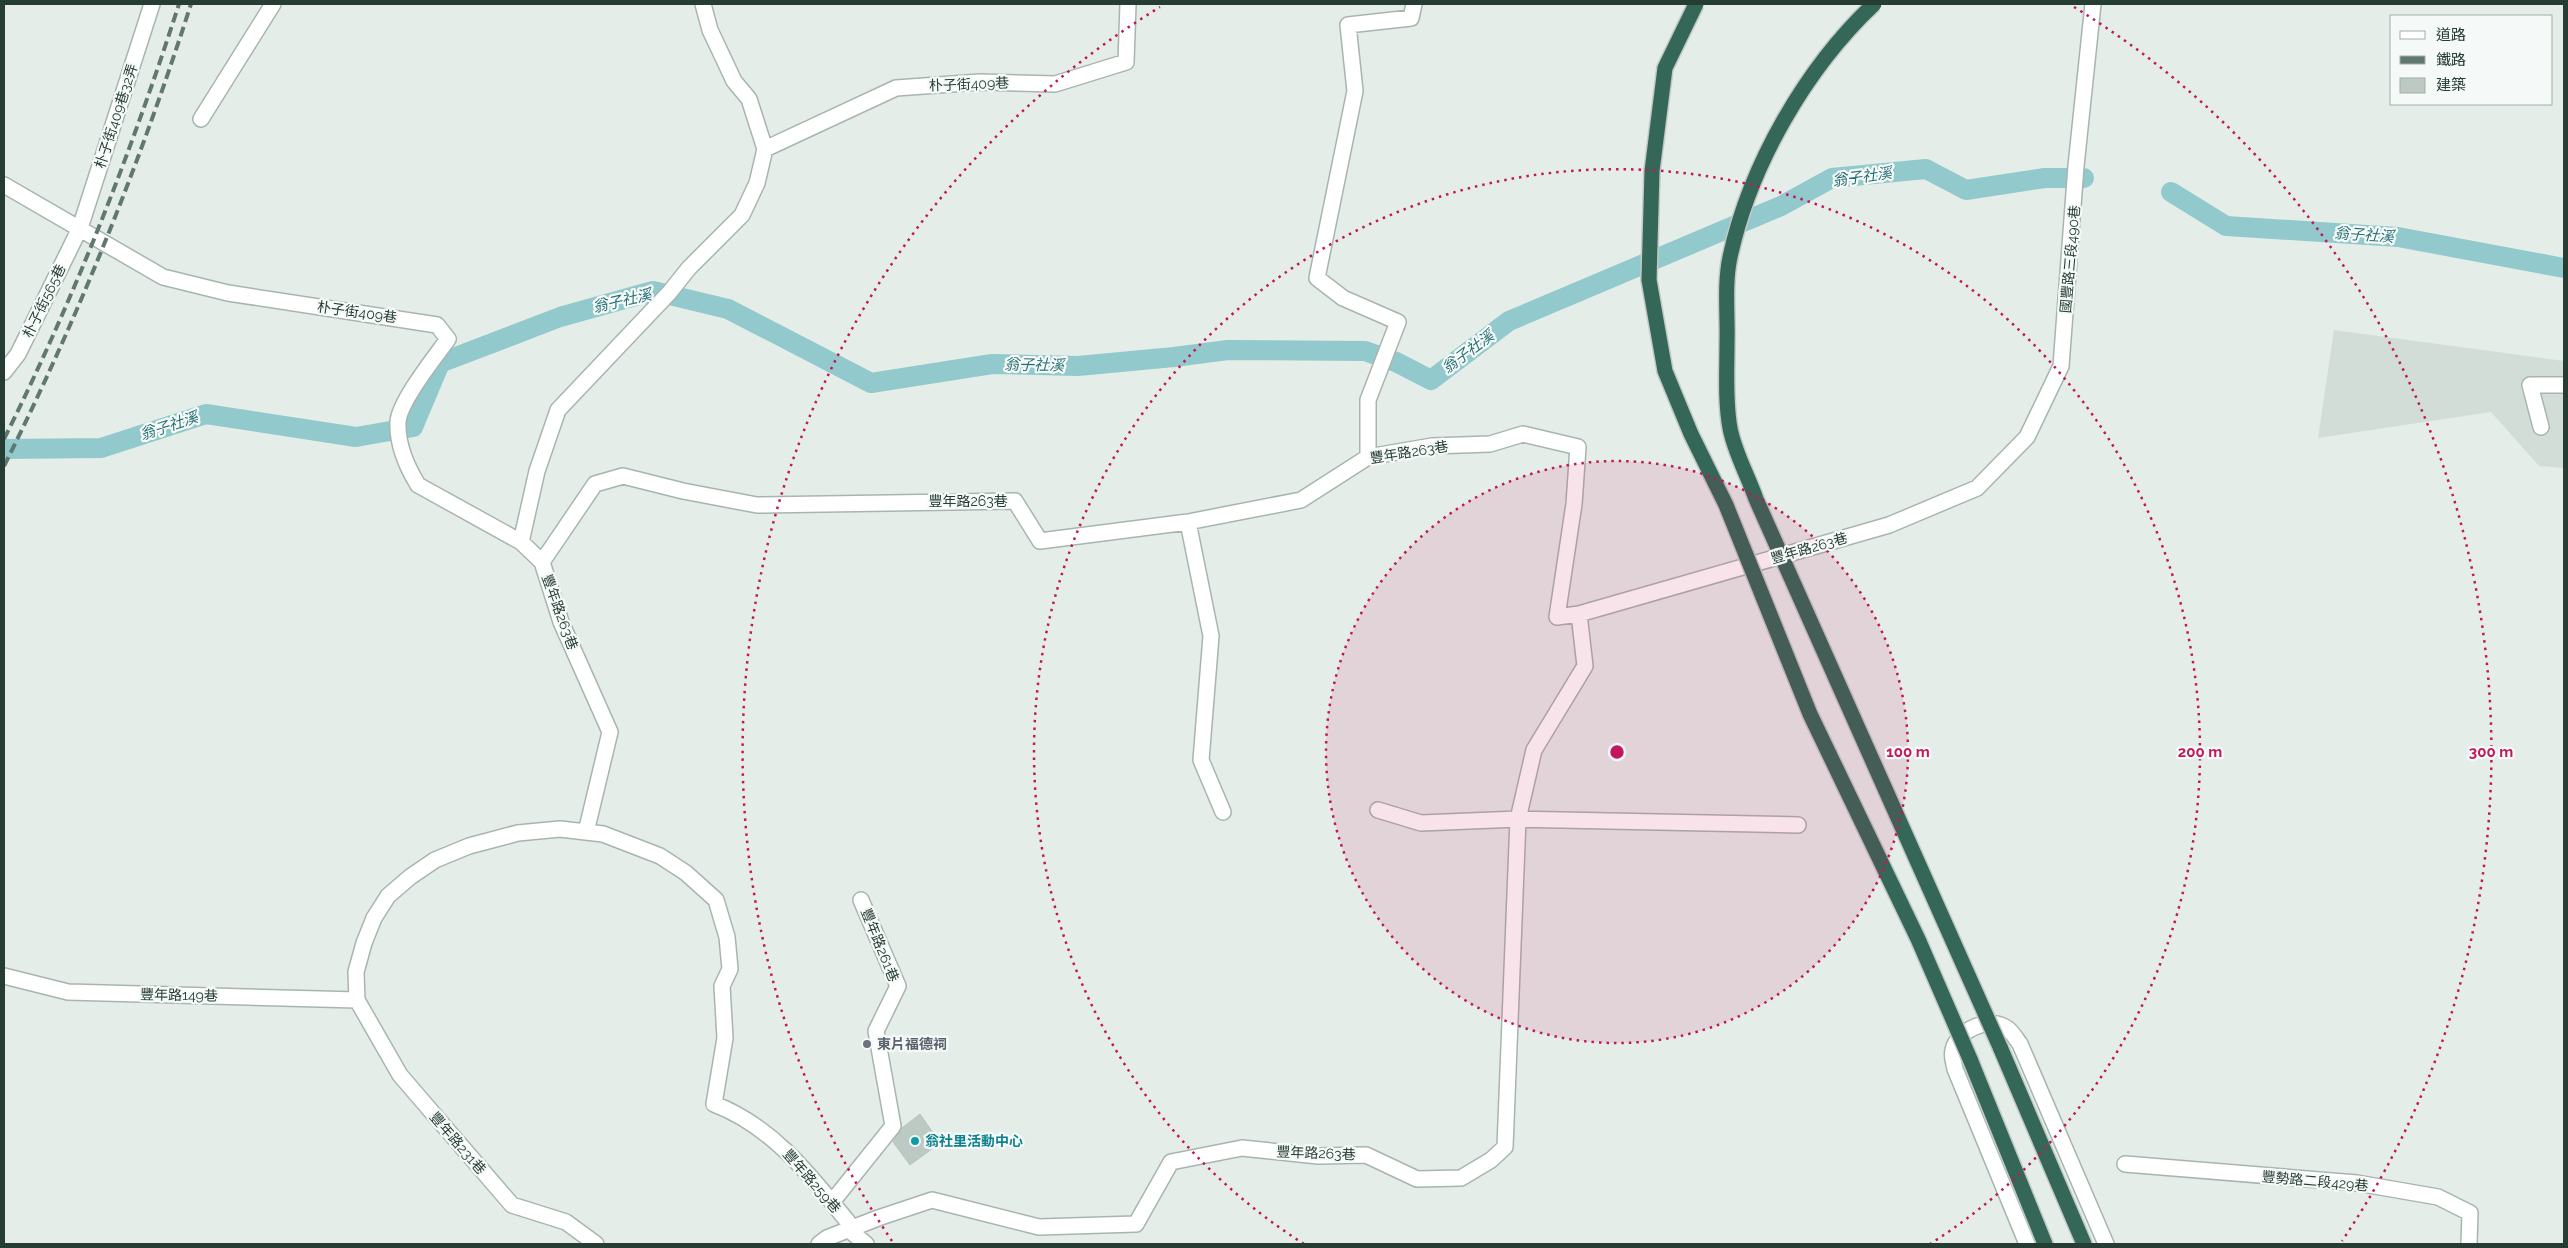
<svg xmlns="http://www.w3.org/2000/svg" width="2568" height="1248" font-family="Raleway,'Noto Sans TC',sans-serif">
<rect width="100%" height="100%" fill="#e5ede9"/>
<path fill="#d3ddd7" d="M2334 330 2564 361V468L2539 466 2491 412 2318 438Z"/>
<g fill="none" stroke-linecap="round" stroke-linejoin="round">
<path stroke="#92c9cc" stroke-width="20" d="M2171 192 2226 226 2398 237 2564 268
M4 449 101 448 206 414 356 437 413 427 440 363 560 317 653 291 728 309 871 383 992 364 1078 366 1174 357 1228 350 1365 351 1396 362 1431 380 1509 321 1781 206 1832 178 1926 169 1966 190 2045 178H2084"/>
</g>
<path fill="#bdcac4" stroke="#b8c6bf" d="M920 1114 940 1143 910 1165 893 1142 902 1128Z"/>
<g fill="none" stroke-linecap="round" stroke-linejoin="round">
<defs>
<path id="minor" d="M201 119 273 4
M765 149 896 88 980 82 1055 84 1126 62 1128 4
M4 185 163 277 228 293 437 325 448 339C435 357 399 402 398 422 397 444 407 467 418 485L521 542 542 562 561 622 610 732 586 832
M4 372 18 354 80 228 152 4
M2541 427 2530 385H2564
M1368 457V400L1398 322 1343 298 1317 278 1355 91 1348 25 1411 18 1414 4
M1188 522 1211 636 1201 760 1223 812
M521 542 537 471 558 410 669 293 689 268 742 215 757 183 765 149 749 99 734 81 710 30 703 4
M542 562 595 484 623 476 683 491 757 505 1015 501 1040 541 1188 522 1301 500 1368 457 1432 446 1490 444 1523 434 1578 447 1574 504 1557 617 1579 614 1889 525 1977 488 2027 437 2061 366 2076 166 2093 4
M1378 810 1421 823 1518 819 1798 825
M4 976 68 992 357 1000
M2125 1164 2357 1183 2438 1197 2470 1213 2469 1244
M832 1202 893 1126 876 1031 898 986 861 900
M849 1230 866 1244
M596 1244 566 1222 512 1205 400 1075 357 1000 356 972 364 943 374 918 388 896 410 877 435 860 469 846 518 833 560 829 603 834 660 856 686 873 716 900 727 937 730 969 722 986 725 1038 714 1104C772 1126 810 1175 848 1222L849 1230
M819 1244 827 1238 878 1218 932 1200 1039 1227 1136 1224 1171 1162 1242 1148 1318 1156 1366 1155 1417 1179 1461 1178 1491 1160 1505 1147 1518 819 1534 750 1585 666 1579 614
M2027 1244 1955 1069C1954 1063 1951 1056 1953 1050 1957 1030 1990 1015 2008 1029 2013 1033 2017 1040 2020 1044L2106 1244"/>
<path id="highway" d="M2000 1047 2084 1244
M1970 1059 2045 1244"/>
</defs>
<use href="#minor" stroke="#a8b5af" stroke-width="18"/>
<use href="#highway" stroke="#c2c9c6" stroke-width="18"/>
<use href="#minor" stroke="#fff" stroke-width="15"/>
<use href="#highway" stroke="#346757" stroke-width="15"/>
<path stroke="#607870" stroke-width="4" stroke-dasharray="10 5" stroke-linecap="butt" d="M4 439C74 299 131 153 179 4
M4 466C79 316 140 163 191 4"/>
<defs>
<path id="highway-bridge" d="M1696 4 1665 68 1652 171 1649 280 1665 371 1691 434 1726 505 1810 714 1918 939 1970 1059
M1874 4C1806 68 1750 165 1730 257 1724 286 1728 316 1727 344 1727 371 1725 401 1730 428 1734 451 1748 476 1756 499L2000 1047"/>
</defs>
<use href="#highway-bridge" stroke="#c2c9c6" stroke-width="18" stroke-linecap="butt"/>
<use href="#highway-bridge" stroke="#346757" stroke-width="15"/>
</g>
<circle cx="1617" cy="752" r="291" fill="#c2185b" fill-opacity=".12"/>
<g fill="none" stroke="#c2185b" stroke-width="2.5" stroke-dasharray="2.5 5">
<circle cx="1617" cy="752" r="291"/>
<path d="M1304 1244A583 583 0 1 1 1930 1244"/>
<path d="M892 1241A874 874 0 0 1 1160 7M2074 7A874 874 0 0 1 2342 1241"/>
</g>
<circle fill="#6b7280" stroke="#f5f9f7" stroke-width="2" cx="867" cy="1044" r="5"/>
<circle fill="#0f9aa8" stroke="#f5f9f7" stroke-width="2" cx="915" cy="1141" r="5"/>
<g text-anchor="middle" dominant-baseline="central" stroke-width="4.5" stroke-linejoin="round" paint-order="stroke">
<g font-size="14" fill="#263d34" stroke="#f5f9f7">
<text transform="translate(969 84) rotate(-2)">朴子街409巷</text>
<text transform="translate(116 116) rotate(-72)">朴子街409巷32弄</text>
<text transform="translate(2070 259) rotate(-85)">國豐路三段490巷</text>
<text transform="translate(44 301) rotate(-64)">朴子街565巷</text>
<text transform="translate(357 312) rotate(8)">朴子街409巷</text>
<text transform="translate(1409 452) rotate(-9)">豐年路263巷</text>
<text x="968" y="501">豐年路263巷</text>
<text transform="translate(1809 548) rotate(-16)">豐年路263巷</text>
<text transform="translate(560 612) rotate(70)">豐年路263巷</text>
<text transform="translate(880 945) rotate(68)">豐年路261巷</text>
<text transform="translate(179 995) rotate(1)">豐年路149巷</text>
<text transform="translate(458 1143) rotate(49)">豐年路231巷</text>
<text transform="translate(1316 1153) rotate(2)">豐年路263巷</text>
<text transform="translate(812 1181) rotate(49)">豐年路259巷</text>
<text transform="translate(2315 1181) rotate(5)">豐勢路二段429巷</text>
</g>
<g font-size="14" font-weight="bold" fill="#5b616d" stroke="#f5f9f7" text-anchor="start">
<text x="877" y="1044">東片福德祠</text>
</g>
<g font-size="14" font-weight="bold" fill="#0d838f" stroke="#f5f9f7" text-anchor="start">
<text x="925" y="1141">翁社里活動中心</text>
</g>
<g font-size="15" font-style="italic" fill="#256f74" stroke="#f5f9f7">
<text transform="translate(1862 177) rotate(-8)">翁子社溪</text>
<text transform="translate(2364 235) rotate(4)">翁子社溪</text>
<text transform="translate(622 301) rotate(-13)">翁子社溪</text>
<text transform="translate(1468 352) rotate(-37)">翁子社溪</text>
<text transform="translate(1034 365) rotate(1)">翁子社溪</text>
<text transform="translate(169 426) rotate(-18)">翁子社溪</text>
</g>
</g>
<circle cx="1617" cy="752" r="8" fill="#c2185b" stroke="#f5f9f7" stroke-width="2.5"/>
<g font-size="15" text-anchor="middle" font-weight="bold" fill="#c2185b" stroke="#f5f9f7" stroke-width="4.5" stroke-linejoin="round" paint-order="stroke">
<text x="1908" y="757">100 m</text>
<text x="2200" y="757">200 m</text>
<text x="2491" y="757">300 m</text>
</g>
<rect width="2568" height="1248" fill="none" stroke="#263d34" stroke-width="10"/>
<rect x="2390" y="15" width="162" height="90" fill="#f5f9f7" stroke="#a2aea9"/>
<rect x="2400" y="31" width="25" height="8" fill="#ffffff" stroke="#a2aea9"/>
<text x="2436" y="40" font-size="15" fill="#263d34">道路</text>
<rect x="2400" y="56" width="25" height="8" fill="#607870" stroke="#a2aea9"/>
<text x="2436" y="65" font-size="15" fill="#263d34">鐵路</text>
<rect x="2400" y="78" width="25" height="15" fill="#bdcac4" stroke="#a2aea9"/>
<text x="2436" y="90" font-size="15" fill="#263d34">建築</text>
</svg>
